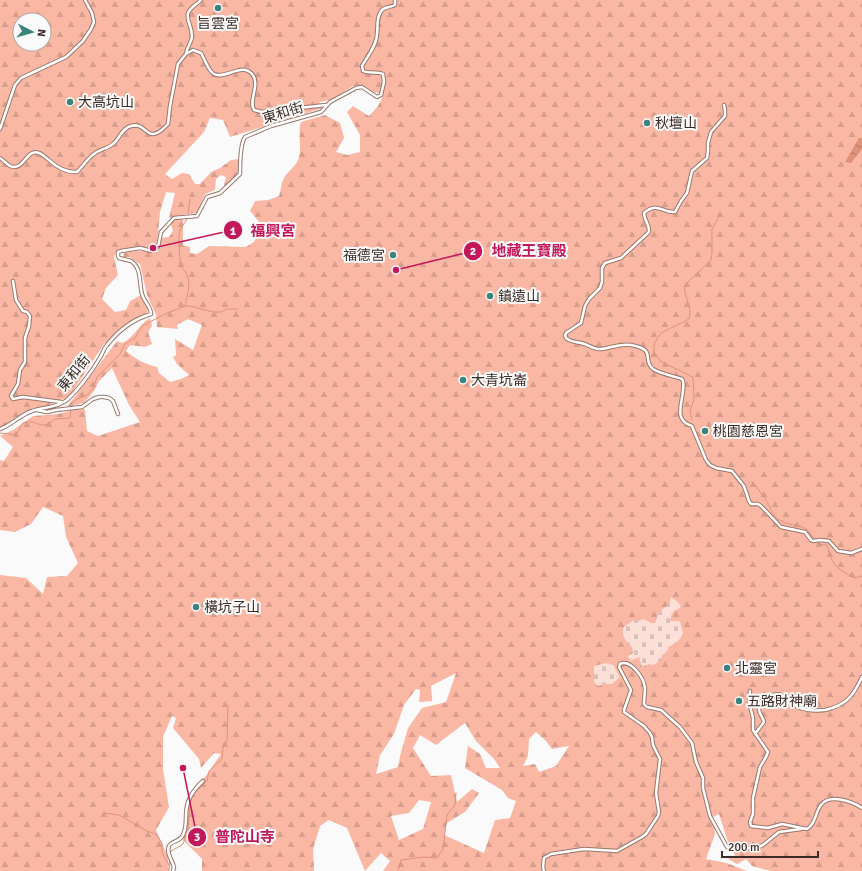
<svg xmlns="http://www.w3.org/2000/svg" width="862" height="871" font-family="Signika,'Noto Sans TC',sans-serif">
<defs>
<pattern id="forest-firs" width="22" height="20" patternUnits="userSpaceOnUse"><rect width="22" height="20" fill="#fab8a4"/><path d="M5 1l3.5 6h-7zM16 11l3.5 6h-7z" fill="#d79e8d"/></pattern>
<pattern id="cemetery-stones" width="16" height="16" patternUnits="userSpaceOnUse"><rect width="16" height="16" fill="#fcdfd6"/><path d="M2 7V4a2 2 0 0 1 4 0v3zM10 15v-3a2 2 0 0 1 4 0v3z" fill="#d9c0b8"/></pattern>
<pattern id="water-waves" width="16" height="10" patternUnits="userSpaceOnUse"><rect width="16" height="10" fill="#df9179"/><path d="M0 5q4-4 8 0t8 0" fill="none" stroke="#b67763"/></pattern>
</defs>
<rect width="100%" height="100%" fill="#fafafa"/>
<path fill="url(#forest-firs)" fill-rule="evenodd" d="M0 0H862V871H771L752 866 746 859 737 864 728 859 735 855 729 845 719 814 713 817 715 834 706 859 727 863 747 871H383L390 861 381 853 365 871 347 828 329 820 320 826 313 849 314 871H202V859L182 839 187 818V806L190 796 205 777 221 754 214 753 201 768 199 759 173 728 176 718 172 716 163 737V769L169 807 156 830 168 857 169 871H0V575L26 578 43 594 47 577 67 576 78 563 66 537 63 516 43 507 31 524 15 532 0 530V460L4 461 13 447 0 436 13 430 33 416 58 414 73 410 85 409 87 431 98 436 140 422 129 405 112 368 99 381 94 391 84 403 67 407 117 341 122 343C135 337 139 324 150 318L152 326 148 332 152 344 145 347 130 345 126 351C136 359 144 364 157 367L159 373 170 382 181 379 189 375 177 364 173 357 176 355 175 339 193 350 202 325 188 319 177 325 178 329 157 327 156 315 147 295 140 264 129 257H123L124 253 136 251 157 252 161 247V238L169 237 173 231 171 225H168L169 221 179 218 183 220V245L190 247V253L197 254 209 246 246 247 254 242 261 224 250 211 255 201 268 200 279 196C281 191 281 183 284 178 287 172 295 167 298 160 303 148 297 134 301 122L325 115 340 123 344 138 336 152 347 155 360 152V135L347 112 353 106 369 116 378 106 383 96 379 93 370 92 353 86 331 100 319 102 323 108 230 137 223 120 210 118 204 132 165 174 172 179 182 173 189 174 195 184H200L211 172 220 168 231 160 240 159 237 175 228 185H224L226 177 221 175 216 179 215 190 205 194 197 213 187 214 169 218 175 193 166 192 160 212 158 234 156 247 149 249 138 246 117 250 114 257 118 275 106 288 102 299 115 312 126 310 130 301 141 295 149 309 146 314 133 321 104 344 69 397 52 403 45 408 34 409 0 428ZM20 20H44V44H20ZM456 673 446 702 422 708 408 728 400 756 398 767 376 774 380 755 394 734 404 705 416 689 420 690 419 702 432 701 431 686ZM465 723 476 741 494 759 500 768H486L480 754 468 746 465 768 502 790 508 798 516 801 510 818 495 820 484 853 444 835 447 823 465 812 479 793 472 789 457 802 451 775 431 776 413 748 420 735 436 745ZM536 732 546 741 552 749 569 746 556 766 539 772 535 764 523 766 528 756 529 739ZM419 800 431 802 423 829 399 840 391 816 409 813Z"/>
<path fill="url(#cemetery-stones)" d="M671 597 678 602 681 607 672 613 670 621H680L683 633C680 640 676 644 668 647V651L662 655 661 660 653 665 649 664 642 667 639 657 630 661 628 656 633 653 632 647C627 644 620 633 624 627 627 624 632 622 635 619L639 621 643 619 651 623H655L659 612 669 604Z
M606 663 613 665 620 677 612 684H604L598 686 594 682V666Z"/>
<path fill="url(#water-waves)" d="M859 138H862V149L851 163 845 162Z"/>
<g fill="none" stroke-linecap="round" stroke-linejoin="round">
<path stroke="#df9179" stroke-width="1" d="M188 214 190 199
M185 306C188 290 194 278 180 266 181 254 176 239 181 228 183 225 186 221 188 217
M692 420 690 411 694 399 693 377 660 361 654 352V344L661 333 689 319C693 304 683 299 685 285L711 260 712 253V229L718 218
M0 433 16 435 23 423C40 418 39 433 55 419L70 418 72 403 77 399 86 396 93 389 97 377 120 354 125 344 135 338 142 326 167 313 185 306H190L213 312H221L227 309H238
M752 482C759 489 764 497 769 505 771 510 773 515 777 518 791 530 804 519 814 539
M816 542 818 544 827 545C832 566 836 567 854 578L862 576
M192 795 207 781 209 771 222 759 223 748 227 741 228 707
M104 813 119 815 147 831 156 834 162 843V853L169 865
M170 855V852L183 844 188 830 191 798
M169 871 170 860
M398 871 401 860 423 857 437 858 443 849 447 815 455 805 456 793"/>
<defs>
<path id="street" d="M186 54C187 46 192 42 192 36 192 32 191 29 190 26 184 10 190 10 201 0
M724 105 725 110V116L711 132 708 143V151L707 158 692 171 687 193 681 201 675 212C662 213 657 201 644 213 644 220 650 225 649 232L621 258 605 263 602 268V282L600 288 589 299 585 306 581 323 566 333 565 336C567 339 566 339 569 340 573 342 577 342 581 343 588 344 594 350 601 349 612 348 620 343 631 345 658 350 641 359 653 369 661 374 673 376 682 379L683 381C686 399 670 419 692 426L706 460 710 465 716 468 732 471 744 486 749 501 751 504H758L761 506 781 527 805 532 811 540 813 541 820 540 829 541 838 551 851 553 862 549
M0 129 15 85 21 78 66 57 83 41 91 29 94 22 92 13 85 0
M0 158C3 160 7 164 10 166 24 172 26 148 39 153 42 154 46 158 49 160 56 167 67 173 77 172 83 166 88 158 94 154 100 149 108 149 114 143 120 138 122 128 131 126 148 121 146 148 168 124L170 106 178 64 186 54 193 50 201 53C205 59 208 71 214 74 225 80 242 62 252 74 261 84 248 100 254 110L262 112 326 105
M13 281 16 300 23 311 27 312 30 316 29 326 25 338V362L20 370 18 384 11 396 13 399 23 397 61 402
M37 410 47 412 56 410 82 407 93 399 99 397H104L109 398 113 401 118 414
M0 429C12 425 20 415 32 411 43 407 57 408 67 400 79 389 93 370 101 356 103 352 104 348 107 345 118 331 134 319 151 314 151 306 144 302 142 294 139 283 142 268 131 261L119 258 118 256V252L121 251 140 248 152 251 158 247 161 232 174 218 197 216 207 197 220 193 240 174C240 164 240 144 245 137L271 126 321 112 330 102 356 88 362 87 377 97 381 95 384 82 383 74C376 71 369 74 363 71L362 66C367 57 377 45 377 34 378 27 376 15 383 9 386 7 391 7 395 5V0
M750 691 749 702 753 718V730L768 752 766 757 760 767 753 798V814L750 822 751 826 768 828 782 824 807 829C816 824 815 812 821 805 830 793 853 802 862 808
M755 734 764 722C763 717 758 713 759 708 760 699 773 692 781 695 787 698 792 704 798 707 807 711 816 711 825 710 847 705 853 696 862 677
M173 871 174 867C172 860 166 853 169 846 171 841 180 842 183 835 186 829 186 823 186 816 186 801 192 791 203 781
M544 871 543 867 544 858 551 854 584 849 617 851 642 837 646 834 658 816 659 812 656 793 660 759 653 745 652 737 650 733 644 726 624 712V710L631 690 619 667 620 664C631 659 644 678 645 688 645 693 644 699 644 704L647 707 661 710 680 727 692 743 696 762 703 778V788L710 816 727 847 730 849 756 848 763 845 779 832 801 829"/>
</defs>
<use href="#street" stroke="#9a756a" stroke-width="4.5"/>
<use href="#street" stroke="#fff" stroke-width="2.5"/>
</g>
<g fill="#3c837d" stroke="#fafafa" stroke-width="1.5">
<circle cx="218" cy="8" r="4"/>
<circle cx="70" cy="102" r="4"/>
<circle cx="647" cy="123" r="4"/>
<circle cx="393" cy="255" r="4"/>
<circle cx="490" cy="296" r="4"/>
<circle cx="463" cy="380" r="4"/>
<circle cx="705" cy="431" r="4"/>
<circle cx="196" cy="607" r="4"/>
<circle cx="727" cy="668" r="4"/>
<circle cx="739" cy="701" r="4"/>
</g>
<g text-anchor="middle" dominant-baseline="central" stroke-width="4" stroke-linejoin="round" paint-order="stroke">
<g font-size="14" fill="#3a2b26" stroke="#fafafa" text-anchor="start">
<text x="218" y="23" text-anchor="middle">旨雲宮</text>
<text x="78" y="102">大高坑山</text>
<text x="655" y="123">秋壇山</text>
<text x="385" y="255" text-anchor="end">福德宮</text>
<text x="498" y="296">鎮遠山</text>
<text x="471" y="380">大青坑崙</text>
<text x="713" y="431">桃園慈恩宮</text>
<text x="204" y="607">橫坑子山</text>
<text x="735" y="668">北靈宮</text>
<text x="747" y="701">五路財神廟</text>
</g>
<g font-size="14" fill="#3a2b26" stroke="#fafafa">
<text transform="translate(283 113) rotate(-17)">東和街</text>
<text transform="translate(74 373) rotate(-51)">東和街</text>
</g>
</g>
<path fill="none" stroke="#c2185b" stroke-width="1.5" d="M153 248L233 230M396 270L473 251M183 768L197 837"/>
<g fill="#c2185b" stroke="#fafafa" stroke-width="1.5">
<circle cx="153" cy="248" r="4"/>
<circle cx="396" cy="270" r="4"/>
<circle cx="183" cy="768" r="4"/>
<circle cx="233" cy="230" r="10"/>
<circle cx="473" cy="251" r="10"/>
<circle cx="197" cy="837" r="10"/>
</g>
<g font-size="12" text-anchor="middle" font-weight="bold" fill="#fff">
<text x="233" y="235">1</text>
<text x="473" y="255">2</text>
<text x="197" y="841">3</text>
</g>
<g font-size="15" text-anchor="middle" font-weight="bold" fill="#c2185b" stroke="#fafafa" stroke-width="4" stroke-linejoin="round" paint-order="stroke">
<text x="273" y="236">福興宮</text>
<text x="529" y="256">地藏王寶殿</text>
<text x="245" y="842">普陀山寺</text>
</g>
<g transform="translate(32 32) rotate(96)"><circle r="19" fill="#fafafa" stroke="#ada7a5"/>
<path d="M0-3L7 15L0 10L-7 15Z" fill="#3c837d"/>
<text y="-6" font-size="11" font-weight="bold" text-anchor="middle" fill="#3a2b26">N</text>
</g>
<path d="M722 851v6h96v-6" fill="none" stroke="#3a2b26" stroke-width="2"/>
<text x="728" y="851" font-size="12" fill="#3a2b26" stroke="#fafafa" stroke-width="3" paint-order="stroke">200 m</text>
</svg>
